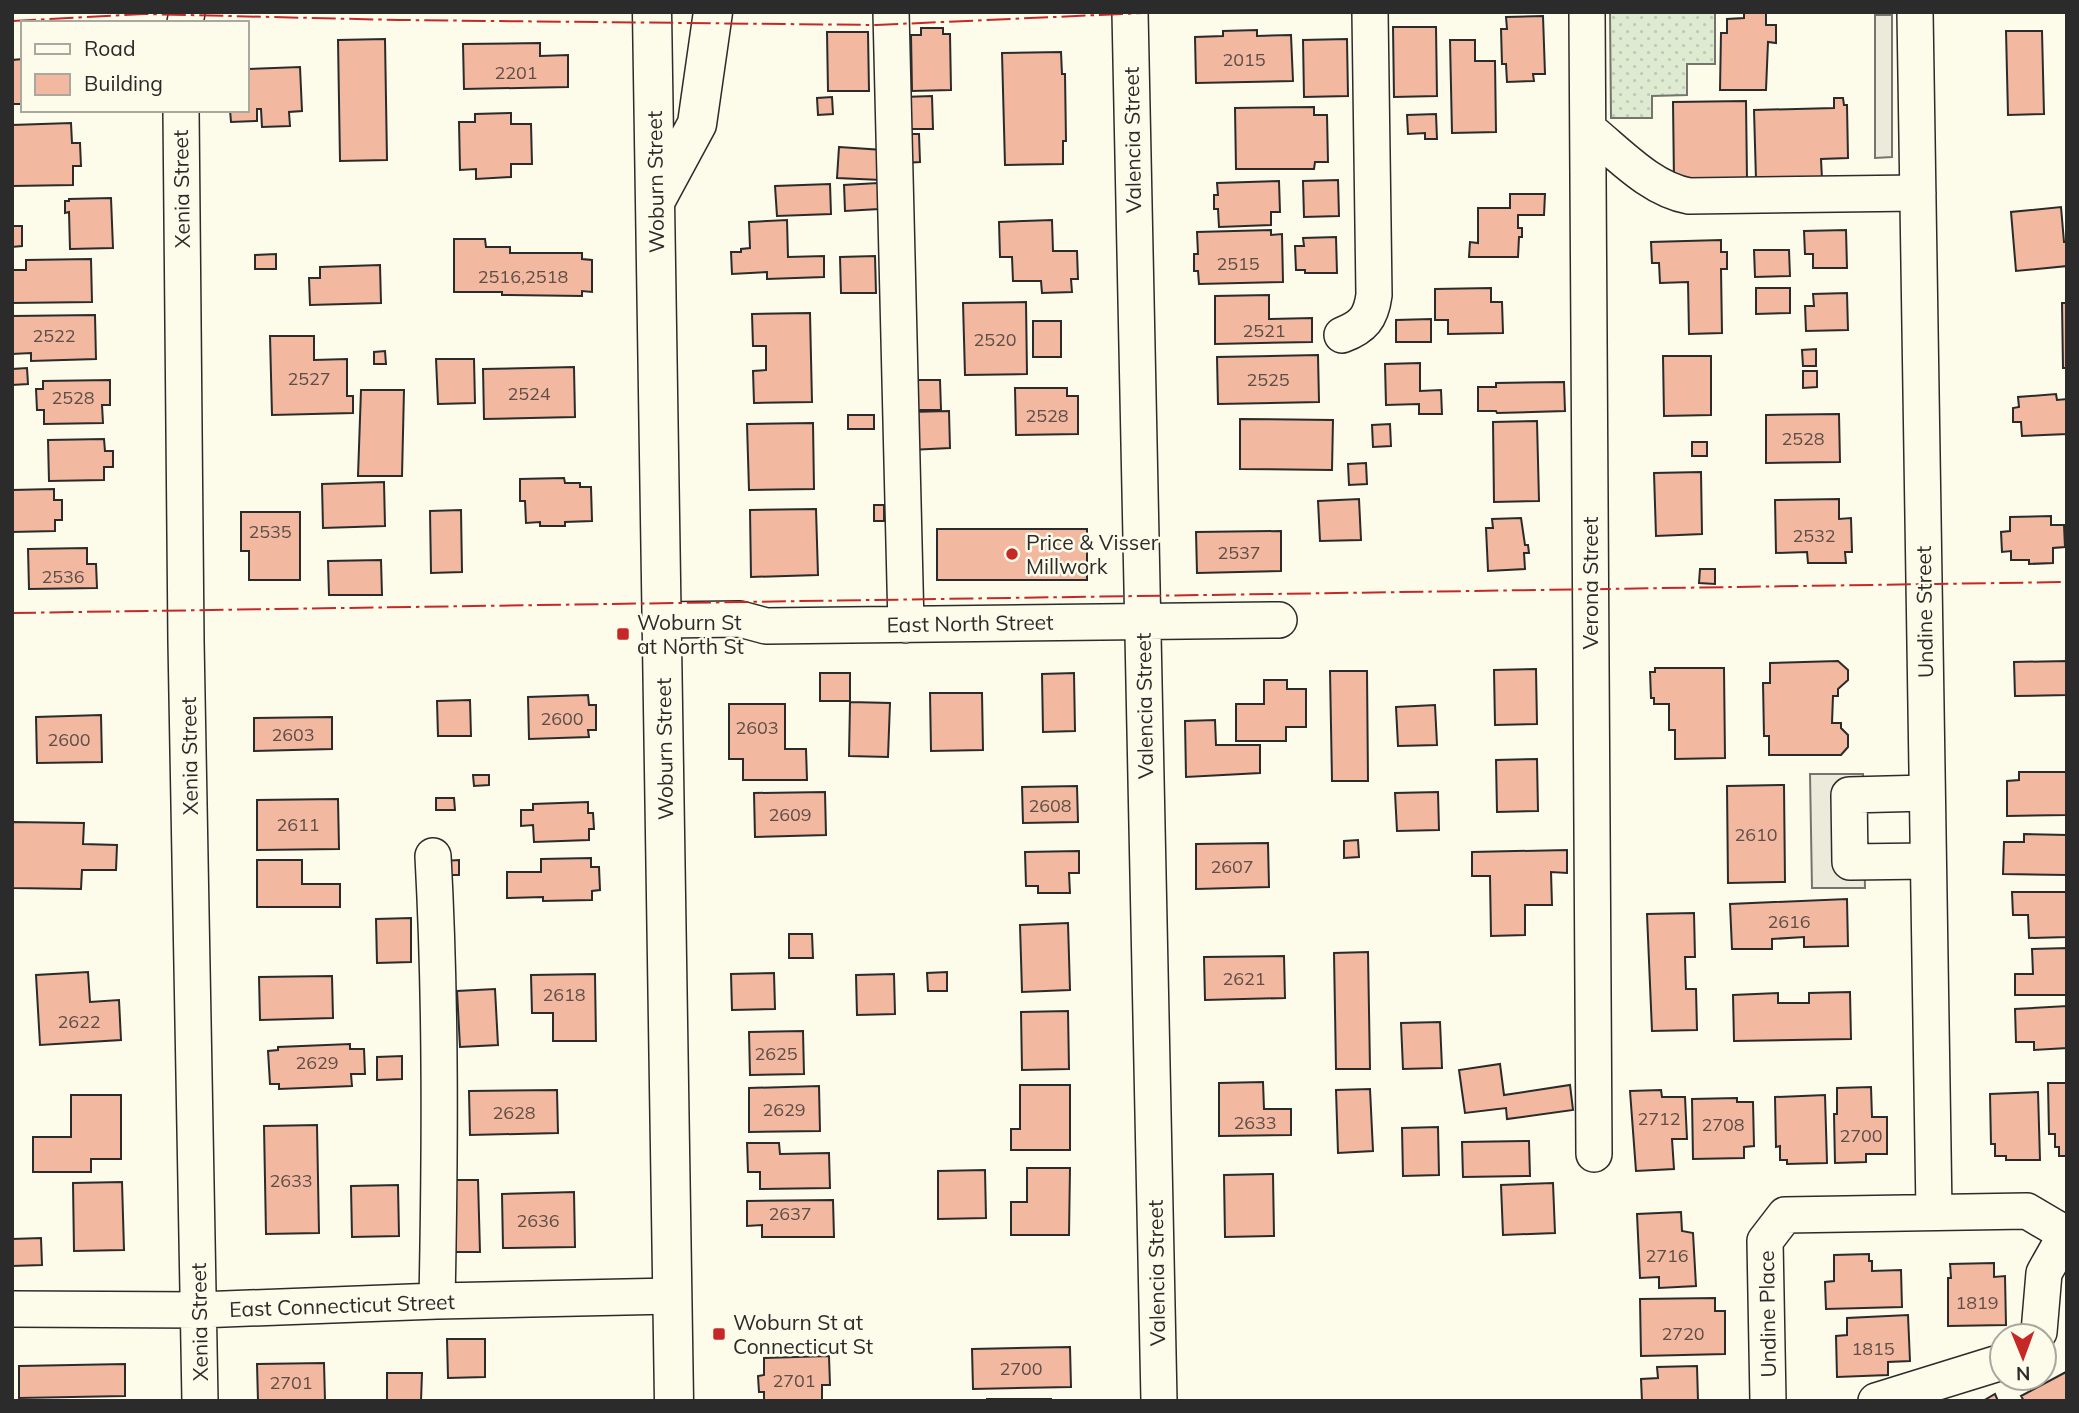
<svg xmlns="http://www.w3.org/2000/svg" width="2079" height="1413" font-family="Mulish,sans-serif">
<defs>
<pattern id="grass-dots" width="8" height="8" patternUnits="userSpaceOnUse" patternTransform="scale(1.75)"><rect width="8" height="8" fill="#deebd1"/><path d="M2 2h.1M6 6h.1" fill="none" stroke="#bfcab4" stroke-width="1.8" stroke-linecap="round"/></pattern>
</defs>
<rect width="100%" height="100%" fill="#fdfbea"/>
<path fill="url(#grass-dots)" stroke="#74746e" stroke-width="2" d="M1610 12H1715V64H1687V95L1652 96V118H1611Z"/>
<path fill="#eceadb" stroke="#74746e" stroke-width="2" d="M1875 15H1892V157L1875 158Z
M1810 774H1863L1865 888H1812Z"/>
<path fill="#f2b8a0" stroke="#2b2b2b" stroke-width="2" d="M1744 12H1766V25H1776V43L1768 42 1766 90H1720L1721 33H1727V19L1744 18Z
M1543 16 1545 74H1533L1534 81 1507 82 1506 64H1502L1501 29H1507L1506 17Z
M1393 27H1436L1437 96 1394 97Z
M921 28H943V34H950L951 90 912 91 911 35H921Z
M1257 30V36L1291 35 1293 81 1196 83 1195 37 1223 36V31Z
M2006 31H2042L2044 114 2008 115Z
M827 32H868L869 91H828Z
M385 39 387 160 340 161 338 40Z
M1347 39 1348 96 1304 97 1303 40Z
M1450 40H1475V61H1495L1496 132 1452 133Z
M540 43V56L568 55V87L464 89 463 44Z
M1061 52 1062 74H1065L1066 141H1063V164L1005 165 1002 53Z
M23 59V104H12V60Z
M300 67 302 111 289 112 290 126 262 127 261 109H257V121L231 122 230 110H247V69Z
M932 96 933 129H903V97Z
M832 97 833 114 818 115 817 98Z
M1834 98H1843L1844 105H1847L1848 158 1821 159 1822 179 1756 180 1754 110 1834 108Z
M1746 101 1747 180 1674 181 1673 102Z
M1314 107V115H1327L1328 162H1315L1314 169H1236L1235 108Z
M511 113V124H531L532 164H511V177L476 179V169L460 170 459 122H475V114Z
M1436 114 1437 139H1425V133L1408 134 1407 115Z
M71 123 72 143H80L81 166H73V185L12 186V125Z
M904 134H919L920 162 904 163Z
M839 147 883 150 881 180 837 178Z
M1338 180 1339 216 1304 217 1303 181Z
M1279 181 1280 212H1271V225L1219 227 1218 209H1214V195H1218L1217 183Z
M878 183 879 209 845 211 844 185Z
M830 184 831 214 777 216 775 186Z
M1510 194H1545L1544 215H1518V228H1522V237H1519L1518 257H1469L1470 242 1478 243V208H1510Z
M111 198 113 248 70 249 69 212 65 213V201H69V199Z
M2061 207 2064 242H2067V266L2016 271 2011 212Z
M787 220 788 257 824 256V277L767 279V272L732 274 731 252H741V249L750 248 749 222Z
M1052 220 1053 251H1077L1078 279H1071L1072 292 1042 293 1041 281H1013L1012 257H1000L999 222Z
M12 226H22V246L12 247Z
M1271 230V235L1282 234 1283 282 1199 284 1198 271H1194V254H1198L1197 232Z
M1846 230 1847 268H1813V254H1805L1804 231Z
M1336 237 1337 273H1305V270H1296L1295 246H1304L1303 238Z
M454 239H485L486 247H510V253H582V259L592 260V292L582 291V296L502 295V292H454Z
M1721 240V252H1727V269H1721L1722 333 1689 334 1688 282 1660 283 1659 263H1652L1651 242Z
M1754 250H1789L1790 276 1755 277Z
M276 254V269H255V255Z
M875 256 876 293H841L840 257Z
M91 259 92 302 12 303V270H26V260Z
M380 265 381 303 310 305 309 278H320V267Z
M1491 288V302H1502L1503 333 1448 334V320H1435V289Z
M1756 288H1790V313L1756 314Z
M1847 293 1848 330 1806 331 1805 306H1814L1813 294Z
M1269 295V319L1312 318V342L1215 344V296Z
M1026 302 1027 374 965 375 963 303Z
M2062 303H2067V368H2063Z
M810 313 812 402 754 403 753 371 766 370V346H753L752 314Z
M95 315 96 359 31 361V353L12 354V316Z
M1431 319V342H1396V320Z
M1033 321H1061V357H1033Z
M270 336H314V360L347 359V396H353V413L272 415Z
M1816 349V366H1803L1802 350Z
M385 351 386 364H374V352Z
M1318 355 1319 402 1218 404 1217 357Z
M1663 356H1711V415L1664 416Z
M436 359H474L475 403 438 404Z
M1420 363V391L1441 390 1442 414H1419V404L1386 405 1385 364Z
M574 367 575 417 484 419 483 369Z
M27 368 28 384 12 385V369Z
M1803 371H1817V387L1803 388Z
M110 380V405H102L103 423 44 424V410H37L36 389H43V381Z
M916 380H940L941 410H917Z
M1564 382 1565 411 1497 413 1496 411H1478V387H1496V383Z
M1015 388H1067V396H1078V434L1016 435Z
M361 390H404L402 476H358Z
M2056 394 2057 400 2067 399V434L2022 436 2021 422H2013V408L2019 407 2018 397Z
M949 411 950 448 910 450 909 412Z
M1839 414 1840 462 1766 463V415Z
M848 415H874V429H848Z
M1240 419 1333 420 1332 470 1240 469Z
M1537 421 1539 501 1494 502 1493 422Z
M813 423 814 489 749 490 747 424Z
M1390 424 1391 446 1373 447 1372 425Z
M104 439 105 451H113V467H104V480L49 481 48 440Z
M1692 442H1707V456H1692Z
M1366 463 1367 484 1349 485 1348 464Z
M1701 472 1702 534 1656 536 1654 473Z
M564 478 565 483H580V487H591L592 521 565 522V526H540V522L526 523 525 501H520V479Z
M384 482 385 526 323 528 322 484Z
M54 489V500H62V520H55V531L12 532V490Z
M1359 499 1361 540 1320 541 1318 501Z
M1839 499V519L1851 518 1852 552H1845L1846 563H1808L1807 552 1776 553 1775 500Z
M874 505H884V521H874Z
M816 509 818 575 751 577 750 510Z
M461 510 462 572 431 573 430 511Z
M241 512H300V580H249V551H241Z
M2051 516V525H2064L2065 547 2053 548V563L2029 564V560H2011V551L2002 552 2001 532 2010 531V517Z
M1521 518 1525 545H1528L1529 553H1524L1525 569 1488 571 1486 528H1493L1492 519Z
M937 529H1087V580H937Z
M1281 531V571L1197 573 1196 532Z
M87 548V564H96L97 588 29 589 28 549Z
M381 560 382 595H329L328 561Z
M1700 569H1715V584L1699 583Z
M1838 661 1848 670V680L1838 689V696H1833L1832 723H1841V728L1848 735V747L1841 755H1769V736H1764L1763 683H1770V663Z
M2067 661V695L2015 696 2014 662Z
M1655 668H1724L1725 758 1675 759V730H1669V704H1654V698H1651L1650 672H1655Z
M1536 669 1537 724 1495 725 1494 670Z
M1330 671H1367L1368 781H1332Z
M820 673H850V701H820Z
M1074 673 1075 731 1043 732 1042 674Z
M1264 680H1287V689H1306V727H1286V741H1236V704H1264Z
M930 693H982L983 750 931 751Z
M588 695 589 705H596V730H588L589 737 529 739 528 697Z
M470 700 471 736H438L437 701Z
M850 702 890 703 888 757 849 756Z
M729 704H785V749H806L807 780H743V759H729Z
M1435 705 1437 745 1398 746 1396 707Z
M101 715 102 762 37 763 36 717Z
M332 717V749L254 751V718Z
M1215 720 1216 745H1260V773L1186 777 1185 721Z
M1537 759 1538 811 1497 812 1496 760Z
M2019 772H2067V815L2007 816V781L2019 780Z
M473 775H489V785L474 786Z
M1784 785 1785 882 1728 883 1727 786Z
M1077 786 1078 822 1023 823 1022 787Z
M825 792 826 835 755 837 754 793Z
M1438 792 1439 830 1397 831 1395 793Z
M436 798H454L455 810H436Z
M338 799 339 849 257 850V800Z
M588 802V813H593L594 829H589V840L534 842 533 825 521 826V810H533V804Z
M12 822 84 823 83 844 117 845 116 870H82L81 889 12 888Z
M2024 834 2067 835V875L2003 874 2004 842H2024Z
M1358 840 1359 857 1344 858V841Z
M1268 843 1269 887 1196 889V844Z
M1567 850V873L1551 872 1552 905H1525V935L1491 936 1490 876H1472V852Z
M1079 851V873H1069L1070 893H1038V886H1026L1025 852Z
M591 858V867H599L600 890 592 891V900L543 901V897L507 898V872H541V859Z
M257 860H302V884H340V907H257Z
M459 860V875H444L443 861Z
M2012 892H2067V937L2029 938 2028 915H2013Z
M1847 899 1848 946 1804 947V937L1772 939V949H1732L1730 904Z
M1694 913 1695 957H1685L1686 989H1696L1697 1030 1652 1031 1647 914Z
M411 918V962L377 963 376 919Z
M1068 923 1070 990 1022 992 1020 925Z
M789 934H812L813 958H789Z
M2067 948V995H2015V974H2033L2032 949Z
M1368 952 1370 1069H1336L1334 953Z
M1284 956 1285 998 1205 1000 1204 957Z
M88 972 90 1002 119 1000 121 1040 40 1045 36 975Z
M947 972V991H928L927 973Z
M774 973 775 1009 732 1010 731 974Z
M595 974 596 1041H553V1013H532L531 975Z
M894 974 895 1014 857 1015 856 975Z
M332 976 333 1018 260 1020 259 977Z
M495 989 498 1045 460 1047 457 991Z
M1850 992 1851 1039 1734 1041 1733 995 1778 993V1003H1809V993Z
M2067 1006V1048L2034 1050V1042H2016L2015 1009Z
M1068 1011 1069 1069 1022 1070 1021 1012Z
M1440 1022 1442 1068 1403 1069 1401 1023Z
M803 1031 804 1074 750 1075 749 1032Z
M350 1044V1049H364L365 1074H351L352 1086 279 1089V1084H270L268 1051 278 1050V1047Z
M402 1056V1079L377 1080V1057Z
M1500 1064 1504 1095 1570 1085 1573 1110 1507 1119 1506 1108 1465 1113 1459 1070Z
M1263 1082 1264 1109H1291V1135L1219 1136V1083Z
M2048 1083H2067V1156H2059V1147H2055V1134H2049Z
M1020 1085H1070V1150H1011V1129H1020Z
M819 1086 820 1131 749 1132V1088Z
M1871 1087 1872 1117H1887V1154H1866V1162L1835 1163 1834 1114H1837V1088Z
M1370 1089 1373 1151 1338 1153 1336 1090Z
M557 1090 558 1133 470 1135 469 1091Z
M1661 1090 1662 1097H1685L1687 1139H1672L1674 1169 1636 1171 1630 1091Z
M2038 1092 2040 1160H2006V1156H1995V1144H1991L1990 1094Z
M71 1095H121V1159H91V1172H33V1137H71Z
M1825 1095 1827 1163 1787 1164V1160H1780V1146L1776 1147 1775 1097Z
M1737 1098V1102H1753L1754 1146 1744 1147V1158L1693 1159 1692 1099Z
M317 1125 319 1233 266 1234 264 1126Z
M1438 1127 1439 1175 1403 1176 1402 1128Z
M1529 1141 1530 1176 1463 1177 1462 1142Z
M747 1143H779L780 1154 829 1153 830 1188 760 1189V1172H748Z
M1027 1168H1070L1069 1235H1011V1202H1027Z
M985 1170 986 1218 938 1219V1171Z
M1273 1174 1274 1236 1225 1237 1224 1175Z
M443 1180H478L480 1252H444Z
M122 1182 124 1250 74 1251 73 1183Z
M1553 1183 1555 1233 1503 1235 1501 1185Z
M398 1185 399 1236 352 1237 351 1186Z
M574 1192 575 1247 503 1248 502 1194Z
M833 1200 834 1237H762V1225L747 1226V1201Z
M1681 1212 1682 1231 1693 1233 1696 1286 1659 1288V1277L1640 1278 1637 1214Z
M41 1238 42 1265 12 1266V1239Z
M1869 1254V1261H1872V1271L1901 1270 1902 1307 1826 1309 1825 1282 1834 1281V1255Z
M1994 1263V1277L2005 1276 2006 1325 1948 1326V1278H1951L1950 1264Z
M1715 1298V1311H1725V1354L1641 1356 1640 1299Z
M1908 1315 1910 1361 1888 1362V1375L1837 1377 1836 1336 1847 1335V1318Z
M447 1339H485V1377L448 1378Z
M1070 1347 1071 1387 973 1389 972 1349Z
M829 1356 830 1385H822V1400L764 1401V1392H759L758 1376 764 1375V1358Z
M324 1363 325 1400 258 1401 257 1364Z
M125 1364V1396L19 1398V1366Z
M1697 1366 1698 1401H1642L1641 1379 1658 1378 1657 1367Z
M2066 1372 2067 1401H2024L2021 1396Z
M387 1373H422L421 1401H387Z
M1995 1394 1998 1401H1983Z
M987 1399H1051V1401H987Z"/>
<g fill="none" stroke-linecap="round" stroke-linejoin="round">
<defs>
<path id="minor" d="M891 12 906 625
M1130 12 1159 1401
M1587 12 1594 1154
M1915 12 1934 1212
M185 23 187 12
M181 110 186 641 200 1401
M1588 129C1618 153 1650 189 1689 196L1918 193
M1342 335C1363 327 1371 318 1374 295L1370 12
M662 620 740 619 766 626 1279 620
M1927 793 1849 795 1850 862 1928 861
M433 856C441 1004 440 1152 437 1301
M12 1309 199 1310 437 1301 672 1296
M1768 1401 1765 1241 1785 1215 2027 1211 2066 1234 2044 1273 2039 1332 2035 1336
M1876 1401 2002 1362"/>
<path id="major" d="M652 12 674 1401
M656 200 697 124 713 12"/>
</defs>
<use href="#minor" stroke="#2b2b2b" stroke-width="38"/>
<use href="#major" stroke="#2b2b2b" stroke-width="41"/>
<use href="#minor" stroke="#fdfbea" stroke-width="35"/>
<use href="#major" stroke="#fdfbea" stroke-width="38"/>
<path stroke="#c62828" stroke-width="2" stroke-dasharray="24 5 3.5 5" stroke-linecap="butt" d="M12 21 144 14 399 20 876 25 1165 12
M12 613 2067 582"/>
</g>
<g fill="#c62828" stroke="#fdfbea" stroke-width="2.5">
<circle cx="1012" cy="554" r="7"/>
<rect x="616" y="627" width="14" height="14" rx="3.5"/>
<rect x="712" y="1327" width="14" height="14" rx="3.5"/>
</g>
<g text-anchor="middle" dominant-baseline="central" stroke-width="5" stroke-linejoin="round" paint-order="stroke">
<g font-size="18" fill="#5d4e48">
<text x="1244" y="59">2015</text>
<text x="516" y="72">2201</text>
<text x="1238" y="263">2515</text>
<text x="523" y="276">2516,2518</text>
<text x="1264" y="330">2521</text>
<text x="54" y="335">2522</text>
<text x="995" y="339">2520</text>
<text x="309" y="378">2527</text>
<text x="1268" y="379">2525</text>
<text x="529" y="393">2524</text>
<text x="73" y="397">2528</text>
<text x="1047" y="415">2528</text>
<text x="1803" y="438">2528</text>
<text x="270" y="531">2535</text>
<text x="1814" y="535">2532</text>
<text x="1239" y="552">2537</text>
<text x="63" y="576">2536</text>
<text x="562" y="718">2600</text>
<text x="757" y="727">2603</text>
<text x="293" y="734">2603</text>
<text x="69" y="739">2600</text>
<text x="1050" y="805">2608</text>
<text x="790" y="814">2609</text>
<text x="298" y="824">2611</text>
<text x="1756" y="834">2610</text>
<text x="1232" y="866">2607</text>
<text x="1789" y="921">2616</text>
<text x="1244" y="978">2621</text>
<text x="564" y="994">2618</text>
<text x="79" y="1021">2622</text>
<text x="776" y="1053">2625</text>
<text x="317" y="1062">2629</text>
<text x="784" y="1109">2629</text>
<text x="514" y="1112">2628</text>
<text x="1659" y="1118">2712</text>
<text x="1255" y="1122">2633</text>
<text x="1723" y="1124">2708</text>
<text x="1861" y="1135">2700</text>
<text x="291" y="1180">2633</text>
<text x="790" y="1213">2637</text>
<text x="538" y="1220">2636</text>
<text x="1667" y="1255">2716</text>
<text x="1977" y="1302">1819</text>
<text x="1683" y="1333">2720</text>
<text x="1873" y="1348">1815</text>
<text x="1021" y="1368">2700</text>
<text x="794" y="1380">2701</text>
<text x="291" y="1382">2701</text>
</g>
<g font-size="21" fill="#2b2b2b" stroke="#fdfbea">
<text transform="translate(1132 140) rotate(-91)">Valencia Street</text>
<text transform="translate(655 182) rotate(-91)">Woburn Street</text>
<text transform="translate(181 189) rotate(-91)">Xenia Street</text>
<text transform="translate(1590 583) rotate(-90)">Verona Street</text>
<text transform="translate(1924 612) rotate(-91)">Undine Street</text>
<text transform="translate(970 623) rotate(-1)">East North Street</text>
<text transform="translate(1144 706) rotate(-91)">Valencia Street</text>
<text transform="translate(664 749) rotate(-91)">Woburn Street</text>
<text transform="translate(189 756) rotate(-91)">Xenia Street</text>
<text transform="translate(1156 1273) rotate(-91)">Valencia Street</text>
<text transform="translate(342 1305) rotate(-2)">East Connecticut Street</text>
<text transform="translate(1767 1314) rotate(-91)">Undine Place</text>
<text transform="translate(199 1322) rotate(-91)">Xenia Street</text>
</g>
<g font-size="21" fill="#2b2b2b" stroke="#fdfbea" text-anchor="start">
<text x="1026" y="542">Price &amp; Visser<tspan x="1026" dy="24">Millwork</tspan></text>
<text x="637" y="622">Woburn St<tspan x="637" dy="24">at North St</tspan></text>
<text x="733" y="1322">Woburn St at<tspan x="733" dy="24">Connecticut St</tspan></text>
</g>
</g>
<rect width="2079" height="1413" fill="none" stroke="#2b2b2b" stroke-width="28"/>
<rect x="21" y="21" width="228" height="91" fill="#fdfbea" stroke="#a9a89e" stroke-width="2"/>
<rect x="35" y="44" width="35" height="10" fill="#fdfbea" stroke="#a9a89e" stroke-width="2"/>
<text x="84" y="56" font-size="21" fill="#2b2b2b">Road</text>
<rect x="35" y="74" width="35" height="21" fill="#f2b8a0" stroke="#a9a89e" stroke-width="2"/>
<text x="84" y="91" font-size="21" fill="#2b2b2b">Building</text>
<g transform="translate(2023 1357) rotate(179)"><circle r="33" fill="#fdfbea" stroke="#a9a89e" stroke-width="2"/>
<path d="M0-5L12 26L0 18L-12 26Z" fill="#c62828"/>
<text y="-10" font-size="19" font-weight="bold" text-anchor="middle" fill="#2b2b2b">N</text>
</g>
</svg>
